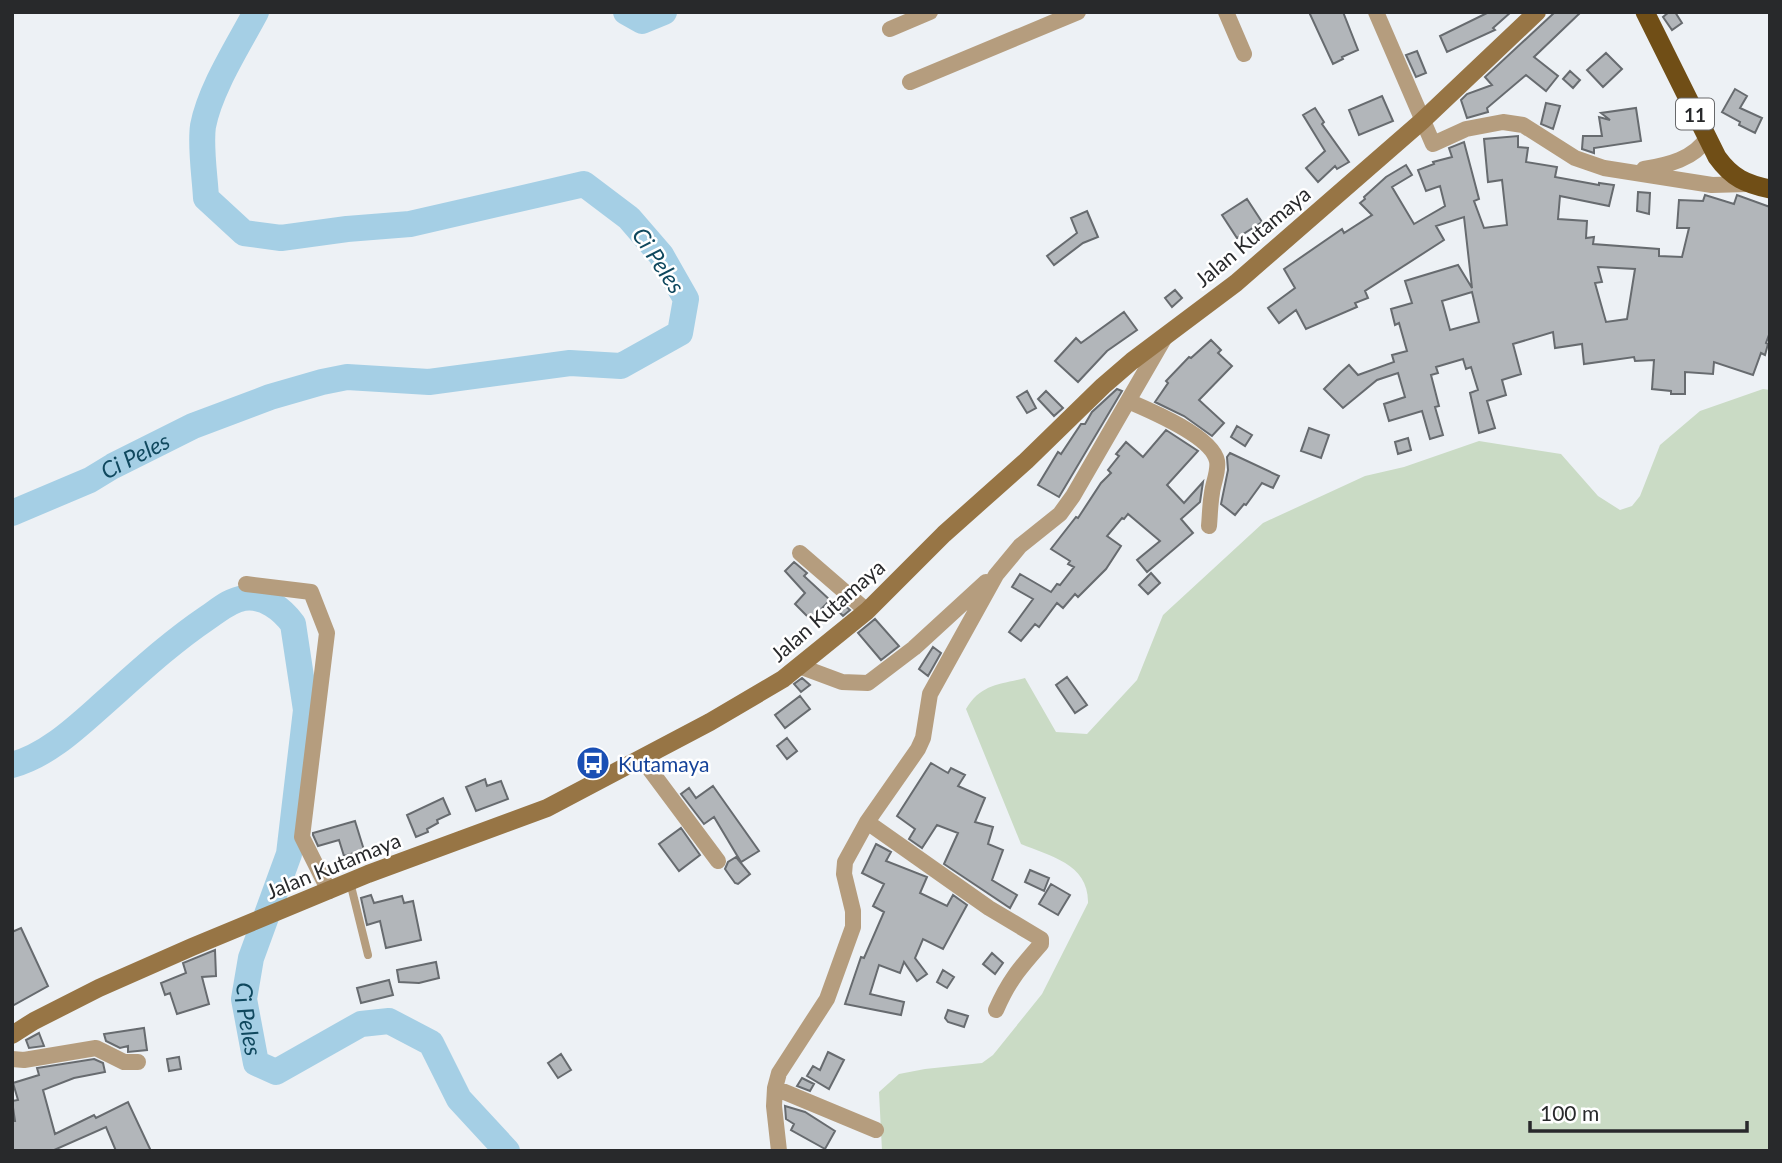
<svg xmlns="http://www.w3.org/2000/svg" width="1782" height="1163" font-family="Lato,sans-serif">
<rect width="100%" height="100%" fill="#edf1f5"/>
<path fill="#cadbc5" d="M1763 389 1770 390V1151H882L879 1092 899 1074 925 1069 982 1063 993 1055 1042 994 1088 903C1089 864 1050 856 1021 844L966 709C981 684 998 685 1025 678L1056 732 1087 734 1137 680 1163 615 1263 523 1365 476 1404 467 1479 441 1561 454 1598 496 1620 510 1632 506 1640 496 1660 445 1700 411Z"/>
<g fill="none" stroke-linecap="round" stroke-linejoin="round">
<g stroke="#a5cfe5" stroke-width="26">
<path d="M626 12 642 21 664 12"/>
<path id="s1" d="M12 513 90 480 113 466 193 426 270 397 322 382 347 377 429 382 570 363 621 366 680 333 686 299 661 255 629 218 584 184 410 224 347 229 281 238 244 233 206 198C205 177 200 147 203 126 210 89 238 46 256 12"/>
<path id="s2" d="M12 765C48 755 77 727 104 703 138 673 170 643 207 618 219 610 230 600 244 598 264 595 282 609 293 624L306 710 289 854 251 958 244 999 256 1063 276 1072 361 1024 389 1021 431 1043 459 1099 507 1151"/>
</g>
</g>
<path fill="#b2b6ba" stroke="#676b6f" stroke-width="2" fill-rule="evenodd" d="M1309 12H1343L1358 50 1342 57 1343 59 1333 64Z
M1489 12H1511L1493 28 1495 30 1447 52 1440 36Z
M1555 12H1581L1534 57 1558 76 1546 91 1526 75 1487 108 1488 112 1467 118 1461 100 1467 94 1492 85 1485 77Z
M1669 12H1675L1682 23 1672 30 1663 17Z
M1417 51 1426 73 1416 77 1406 55Z
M1606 53 1622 69 1603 87 1587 70Z
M1570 71 1580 80 1573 88 1563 79Z
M1735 89 1747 96 1740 108 1762 118 1755 133 1739 125 1740 122 1722 112Z
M1382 96 1393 121 1359 135 1349 110Z
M1546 103 1560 106 1553 129 1541 124Z
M1315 108 1324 122 1322 124 1349 162 1337 169 1335 166 1318 182 1306 168 1325 151 1303 115Z
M1636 108 1641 141 1594 148V153L1582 149 1583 136H1602L1599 117 1610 120 1601 113Z
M1518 136V147L1528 148 1526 162 1557 167 1555 177 1599 185V183L1614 185 1609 206 1560 196 1558 219 1587 221 1586 238 1594 237 1593 244 1659 249V256L1682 257 1689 228H1677L1679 200 1703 201 1705 195 1734 204 1737 195 1770 207V332L1766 343 1768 344 1765 355 1761 353 1753 375 1714 362 1713 374 1685 372V394H1671V391L1652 389 1654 360 1635 361 1634 357 1584 364 1582 344 1555 348 1553 332 1513 344 1521 374 1502 380 1506 395 1487 401 1495 428 1479 433 1470 393 1478 390 1471 367 1466 369 1463 359 1436 367 1438 373 1431 375 1439 406 1435 407 1443 435 1430 439 1422 411 1389 421 1384 404 1405 397 1398 373 1377 380 1343 408 1324 389 1340 373 1349 365 1358 375 1394 362 1392 355 1407 351 1399 323 1395 325 1391 309 1412 303 1405 281 1458 265 1472 288 1464 217 1436 226 1444 240 1365 291 1368 298 1355 303 1357 307 1306 329 1296 310 1279 323 1268 308 1295 288 1284 269 1342 229 1344 233 1372 215 1360 203 1365 199 1364 197 1386 177 1406 165 1412 175 1392 187 1414 224 1445 206 1440 186 1426 191 1418 170 1434 164 1433 162 1452 157 1449 148 1464 142 1479 199 1474 201 1484 228 1507 225 1502 180 1488 182 1484 139ZM1598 267 1635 269 1627 319 1606 322 1595 283 1602 282ZM1472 292 1479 322 1450 330 1442 301Z
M1638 192 1650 193 1649 214 1637 211Z
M1247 199 1262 222 1237 238 1222 215Z
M1087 211 1098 237 1083 243 1054 265 1047 256 1077 233 1071 218Z
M1175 290 1182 298 1172 307 1165 298Z
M1124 312 1137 330 1107 351 1078 382 1055 361 1076 338 1081 343Z
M1211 340 1221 350 1218 353 1232 366 1199 400 1224 423 1212 436 1184 416 1155 402 1168 383 1166 381 1189 357 1191 358Z
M1117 389 1122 391 1059 497 1038 485 1058 452 1061 454 1081 424H1085L1092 412Z
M1027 391 1036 408 1027 413 1017 397Z
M1046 391 1063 408 1054 416 1038 399Z
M1237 426 1252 435 1245 446 1231 437Z
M1309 428 1329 435 1321 458 1301 451Z
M1166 430 1198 451 1167 485 1184 503 1203 482 1200 502 1181 519 1193 533 1147 572 1137 560 1160 541 1128 514 1124 519 1122 518 1107 536 1121 546 1106 569 1078 597 1075 594 1063 608 1057 603 1039 627 1035 624 1021 641 1009 632 1033 599 1012 587 1020 574 1051 592 1057 584 1060 585 1074 567 1068 564 1070 561 1051 549 1076 517 1078 518 1101 483 1111 473 1108 470 1119 456 1116 454 1126 442 1143 457Z
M1408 438 1411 450 1398 454 1395 442Z
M1230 453 1279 476 1273 488 1262 483 1246 505 1244 504 1235 515 1221 504 1228 470 1227 457Z
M794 562 807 573 804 576 830 600 811 620 795 604 805 593 785 571Z
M1151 573 1160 583 1148 594 1139 585Z
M837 599 850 610 843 616 831 604Z
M875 619 899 646 881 660 858 633Z
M933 647 941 653 928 676 919 669Z
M1067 677 1087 705 1075 713 1056 685Z
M802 678 810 685 801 692 794 684Z
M800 696 810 709 785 728 775 715Z
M787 738 797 751 787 759 777 746Z
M931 763 948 773 951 768 965 775 958 786 985 798 975 822 993 827 988 844 1003 850 992 880 1017 895 1010 908 944 864 958 833 937 825 922 848 909 839 915 829 897 816Z
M485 779 487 786 501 781 508 799 476 811 466 787Z
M713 786 759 851 741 862 714 817 704 824 681 794 689 788 696 798Z
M443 798 450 814 437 820 438 823 427 829 428 832 416 837 407 815Z
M355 821 364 850 344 856 339 840 318 846 313 835V833Z
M681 828 700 855 679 871 659 844Z
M876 844 891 852 886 861 927 877 920 893 947 906 953 895 967 905 943 949 923 939 915 958 927 974 917 981 904 962 900 973 879 965 870 994 904 1002 901 1015 845 1004 861 957 864 958 884 912 873 906 884 884 862 873Z
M736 857 750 874 738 884 735 883 725 869 728 862Z
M1030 870 1049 878 1044 891 1025 882Z
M1051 884 1070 895 1058 915 1039 904Z
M371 895 374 903 402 896 404 903 413 901 421 940 386 948 380 921 367 925 361 898Z
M21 928 48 986 12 1006V932Z
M215 950 216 976 202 977 209 1004 177 1014 170 993 165 995 161 983 186 973 183 963Z
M992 953 1003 963 995 974 983 964Z
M436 962 439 978 419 983 399 982 397 970Z
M943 970 954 977 947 988 937 982Z
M389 980 393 995 361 1003 357 988Z
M948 1010 968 1016 964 1027 948 1022 945 1018Z
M144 1028 147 1050 128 1052V1046L120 1048 106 1041 104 1034Z
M39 1033 44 1046 29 1048 26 1040Z
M828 1052 844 1060 829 1089 807 1076 813 1066 820 1070Z
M561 1054 571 1070 558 1078 548 1063Z
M179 1057 181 1069 169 1071 167 1059Z
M94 1059 103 1063 105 1072 74 1078 43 1090 55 1134 94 1115 96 1118 128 1102 151 1151H116L106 1127 52 1151H12V1121H15L12 1101 18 1100 13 1083 39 1075 37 1068Z
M802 1078 814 1084 810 1091 797 1086Z
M785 1106 805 1112 835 1131 825 1149 791 1130 794 1124 786 1119Z"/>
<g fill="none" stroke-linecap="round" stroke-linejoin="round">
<path stroke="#b59d7e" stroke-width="8" d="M350 882 368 955"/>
<path stroke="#b59d7e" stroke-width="16" d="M1226 12 1244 54
M1376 12 1433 144 1466 129 1503 122 1523 125 1575 158 1604 168 1712 185 1747 184
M890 29 930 12
M910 82 1078 12
M1644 169C1668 165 1694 159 1707 138
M1128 401C1149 410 1212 436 1217 461 1219 471 1213 483 1212 493 1210 504 1210 515 1209 526
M800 553 867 611
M246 584 311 592 327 633 302 837 329 891
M799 666 842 682 868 683 914 648 986 582
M642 759 718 861
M867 822 989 908 1041 939V944C1020 968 1009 980 996 1010
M12 1059 24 1060 96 1048 124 1062H138
M775 1088 876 1130
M779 1151 774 1106 775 1088 779 1073 827 999 853 927V911L844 874 845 862 867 822 918 749 923 738 930 694 996 575 1020 546 1060 514 1073 496 1165 337"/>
<path stroke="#977545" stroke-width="18" d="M12 1035 34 1021 99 988 192 947 368 874 547 808 710 722 783 679 867 611 944 534 1026 461 1103 386 1132 361 1236 283 1422 121 1537 12"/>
<path stroke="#704e16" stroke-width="19" d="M1645 12 1717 157C1732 178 1746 184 1770 189"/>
</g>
<defs>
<symbol id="bus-disc" viewBox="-11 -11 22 22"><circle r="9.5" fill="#1a4fb4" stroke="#fff"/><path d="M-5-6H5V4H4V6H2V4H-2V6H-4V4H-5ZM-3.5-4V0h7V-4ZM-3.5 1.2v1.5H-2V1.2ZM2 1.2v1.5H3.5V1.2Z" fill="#fff"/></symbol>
</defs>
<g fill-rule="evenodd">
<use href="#bus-disc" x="574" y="744" width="38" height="38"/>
</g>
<g text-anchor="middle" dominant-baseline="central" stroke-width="5" stroke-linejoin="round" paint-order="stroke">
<rect fill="#fff" stroke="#68696b" stroke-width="2" x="1676" y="98.5" width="38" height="31" rx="5"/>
<g font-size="19" font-weight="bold" fill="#28292b">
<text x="1695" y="114">11</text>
</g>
<g font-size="21" fill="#28292b" stroke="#fff">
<text transform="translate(1252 236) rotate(-40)">Jalan Kutamaya</text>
<text transform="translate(827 610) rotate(-41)">Jalan Kutamaya</text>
<text transform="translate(333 865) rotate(-22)">Jalan Kutamaya</text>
</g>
<g font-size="21" fill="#164399" stroke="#fff" text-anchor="start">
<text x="618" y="763">Kutamaya</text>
</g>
<g font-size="23" font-style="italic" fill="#0f485e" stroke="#fff">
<text transform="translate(659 260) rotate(56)">Ci Peles</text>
<text stroke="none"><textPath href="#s1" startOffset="136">Ci Peles</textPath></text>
<text stroke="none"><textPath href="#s2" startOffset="751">Ci Peles</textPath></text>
</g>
</g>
<rect width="1782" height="1163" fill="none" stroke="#28292b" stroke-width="28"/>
<path d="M1530 1121v10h217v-10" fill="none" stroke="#28292b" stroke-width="3.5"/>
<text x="1540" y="1121" font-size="21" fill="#28292b" stroke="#ffffff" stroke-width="5" paint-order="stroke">100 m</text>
</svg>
